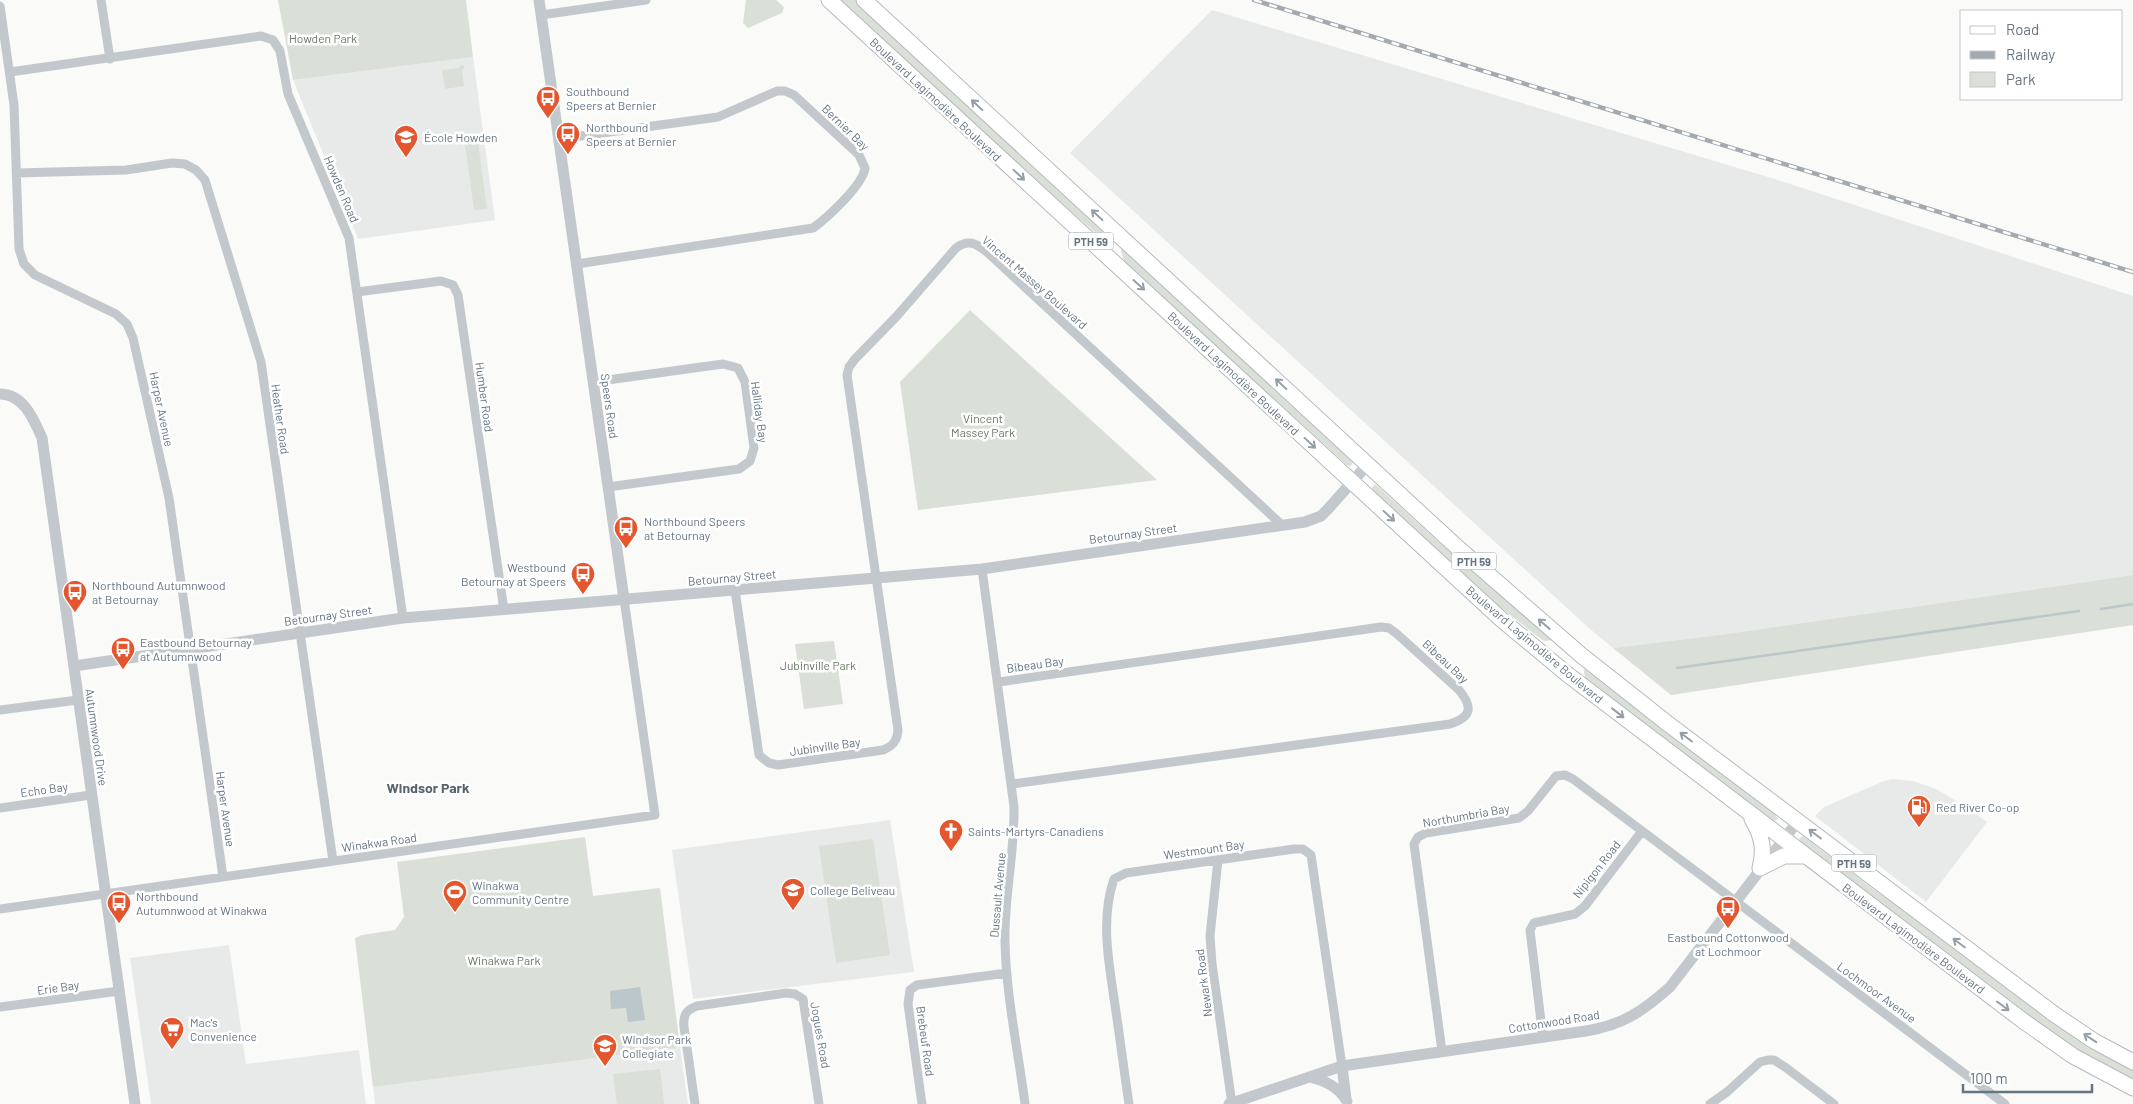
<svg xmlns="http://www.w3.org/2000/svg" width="2133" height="1104" font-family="Barlow,sans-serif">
<rect width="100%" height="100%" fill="#fafaf8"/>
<path fill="#e8e9e9" d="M1212 10 1778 180 2133 296V575L1727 634 1613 648 1590 629 1070 153Z
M473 57 495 220 358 239 293 80Z
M1893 779 1913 781 1936 789 1960 803 1987 822 1926 902 1815 816 1824 807 1884 781Z
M890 820 914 972 693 999 672 850Z
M229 945 246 1064 359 1050 366 1104H151L130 958Z
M680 1047 688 1104H375L373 1087Z"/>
<path fill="#dadfd7" d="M278 0H466L473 57 293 80Z
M746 0H776L784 7 782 13 748 28 743 23Z
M837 0H856L1109 233V236L1106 237 1097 234 1033 179Z
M462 64 465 67 462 70 464 86 445 89 442 70 459 68Z
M478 142 487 209 474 210 465 144Z
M1123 247 1348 454 1353 462 1351 466 1347 465 1125 264 1121 251Z
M970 310 972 312 1157 480 918 510 900 382Z
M1375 484 1441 544 1551 637V640L1545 641 1541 639 1486 596 1382 502 1372 488Z
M2133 575V625L1671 695 1613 648 1727 634Z
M834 641 843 704 804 709 795 644Z
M1586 668 1769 807 1778 819 1774 821 1585 679 1584 670Z
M1803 836 1873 889 2133 1068V1082L2067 1045 1806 850 1799 839Z
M585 837 593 896 660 888 680 1047 373 1087 355 938 362 935 395 930 404 917 397 862Z
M873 839 890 955 836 963 819 846Z
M660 1069 664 1104H617L613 1074Z"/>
<path fill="#bbc7cb" d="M640 987 645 1020 628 1022 626 1008 611 1009 610 991Z"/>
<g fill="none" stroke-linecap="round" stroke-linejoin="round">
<path stroke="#bbc7cb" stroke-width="2.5" d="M2101 609 2133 604
M1677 668 2079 611"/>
<defs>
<path id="primary" d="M829 0 1502 620 1567 674 2022 1020 2073 1056 2133 1088
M864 0 1458 548 1581 655 1667 723 2054 1014 2094 1041 2133 1062
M1752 819C1762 836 1765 849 1760 868
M1760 868 1784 856H1805"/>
</defs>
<use href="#primary" stroke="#b5babe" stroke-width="17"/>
<path stroke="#c3c8cc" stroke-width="9" d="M101 0 110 59
M0 6 14 105 19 249 24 264 35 275 116 314 127 324 133 338 169 498 223 877
M541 15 646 0
M10 72 261 36 273 40 280 51 288 94 349 238 403 618
M559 139 718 117 777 91H785L794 95 859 155 865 168C863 185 827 218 813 228L577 264
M17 173 126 170 172 163 185 164 196 170 205 180 261 362 333 861
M357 292 441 281 453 285 458 295 504 610
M593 382 723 364 738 368 745 382 754 448 750 461 739 469 608 487
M982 569 1014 807C1015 852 1004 896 1005 941 1006 995 1018 1050 1025 1104
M735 590 759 755 769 763 778 765 883 750C893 746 897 741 898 730L847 375 849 367 855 359 896 317 956 248C968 239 976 243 987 252L1282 525
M999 682 1381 627 1389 628 1397 634 1459 690C1473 707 1472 717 1450 724L1012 784
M0 710 78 700
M0 808 91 795
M1218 860 1210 936 1212 964 1232 1104
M0 909 655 815 624 599
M0 1007 119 991
M1543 1038 1530 930 1534 923 1575 914 1585 906 1642 831
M1442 1051 1414 844 1418 837 1426 833 1519 818 1528 811 1556 776 1565 775 1573 779 2005 1104
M695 1104 684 1027C683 1015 686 1010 697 1006L786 993 795 994 803 999 819 1104
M922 1104 908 1004 910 990 917 985 1007 973
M1129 1104C1124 1071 1120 1038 1115 1005 1109 964 1100 919 1114 879L1126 873 1294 849H1303L1311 855 1342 1066
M1710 1104 1727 1092 1760 1062 1768 1060H1774L1785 1067 1834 1104"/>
<path stroke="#c3c8cc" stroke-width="11" d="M539 0 624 599
M0 394C24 394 34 420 42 438L135 1104
M74 666 403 618 982 569 1305 522 1321 516 1328 509 1368 464
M1342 1066 1346 1099
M1309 1077C1326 1081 1337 1086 1347 1101
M1229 1104 1342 1066 1586 1031C1623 1025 1643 1011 1670 987L1798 821"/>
<use href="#primary" stroke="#fff" stroke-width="15"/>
<defs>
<path id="rail" d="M1254 0 2133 272"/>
</defs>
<use href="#rail" stroke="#a2aab0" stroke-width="4.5"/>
<use href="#rail" stroke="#fff" stroke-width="2.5" stroke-dasharray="8" stroke-linecap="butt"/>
</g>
<defs><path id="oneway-shaft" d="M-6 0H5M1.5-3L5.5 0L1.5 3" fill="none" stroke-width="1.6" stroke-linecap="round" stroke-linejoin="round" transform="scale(1.25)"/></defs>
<g stroke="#939fa8">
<use href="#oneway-shaft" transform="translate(977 105) rotate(-137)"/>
<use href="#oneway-shaft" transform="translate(1019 175) rotate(43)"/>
<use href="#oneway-shaft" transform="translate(1097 215) rotate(-137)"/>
<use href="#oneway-shaft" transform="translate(1139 285) rotate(42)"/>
<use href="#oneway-shaft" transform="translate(1281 384) rotate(-137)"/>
<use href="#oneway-shaft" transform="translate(1310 443) rotate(43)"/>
<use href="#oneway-shaft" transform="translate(1389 516) rotate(43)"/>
<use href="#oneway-shaft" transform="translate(1544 624) rotate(-139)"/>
<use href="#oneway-shaft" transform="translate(1618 713) rotate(38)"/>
<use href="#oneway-shaft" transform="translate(1686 737) rotate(-143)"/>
<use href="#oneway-shaft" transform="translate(1815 834) rotate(-143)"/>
<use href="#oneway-shaft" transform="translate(1959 943) rotate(-143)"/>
<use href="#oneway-shaft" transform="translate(2003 1006) rotate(37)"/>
<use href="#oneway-shaft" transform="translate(2090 1038) rotate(-147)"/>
</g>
<defs>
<symbol id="bus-pin" viewBox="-11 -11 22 30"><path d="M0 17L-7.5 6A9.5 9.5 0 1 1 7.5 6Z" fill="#e4572e" stroke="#fff"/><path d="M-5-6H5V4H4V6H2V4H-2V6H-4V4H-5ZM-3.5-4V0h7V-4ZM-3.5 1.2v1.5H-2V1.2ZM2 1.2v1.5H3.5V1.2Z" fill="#fff"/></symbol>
<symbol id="school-pin" viewBox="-11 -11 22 30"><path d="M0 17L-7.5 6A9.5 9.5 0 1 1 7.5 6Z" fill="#e4572e" stroke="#fff"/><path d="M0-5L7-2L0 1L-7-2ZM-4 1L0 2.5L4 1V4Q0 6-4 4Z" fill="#fff"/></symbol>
<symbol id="fuel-pin" viewBox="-11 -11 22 30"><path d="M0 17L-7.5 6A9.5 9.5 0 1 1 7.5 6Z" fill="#e4572e" stroke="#fff"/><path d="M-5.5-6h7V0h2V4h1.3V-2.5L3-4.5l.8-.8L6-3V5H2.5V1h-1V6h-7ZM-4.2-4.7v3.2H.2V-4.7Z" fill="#fff"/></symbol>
<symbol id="church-pin" viewBox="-11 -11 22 30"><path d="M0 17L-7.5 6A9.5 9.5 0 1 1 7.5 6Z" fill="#e4572e" stroke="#fff"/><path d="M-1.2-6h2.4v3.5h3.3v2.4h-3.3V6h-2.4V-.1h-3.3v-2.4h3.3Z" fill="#fff"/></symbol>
<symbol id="stadium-pin" viewBox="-11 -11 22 30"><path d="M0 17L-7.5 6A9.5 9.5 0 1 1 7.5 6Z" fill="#e4572e" stroke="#fff"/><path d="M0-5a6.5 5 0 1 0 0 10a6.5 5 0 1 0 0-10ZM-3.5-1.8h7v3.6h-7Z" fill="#fff"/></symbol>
<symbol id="supermarket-pin" viewBox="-11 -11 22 30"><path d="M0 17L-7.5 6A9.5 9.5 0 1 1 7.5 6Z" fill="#e4572e" stroke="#fff"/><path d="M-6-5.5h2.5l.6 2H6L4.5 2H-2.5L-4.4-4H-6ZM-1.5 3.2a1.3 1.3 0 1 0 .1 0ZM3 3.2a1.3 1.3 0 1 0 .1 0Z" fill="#fff"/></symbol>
</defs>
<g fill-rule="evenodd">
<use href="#bus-pin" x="534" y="84" width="28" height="38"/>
<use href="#bus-pin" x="554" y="120" width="28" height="38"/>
<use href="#school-pin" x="392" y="123" width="28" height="38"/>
<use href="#bus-pin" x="612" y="514" width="28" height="38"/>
<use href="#bus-pin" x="569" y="560" width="28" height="38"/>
<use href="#bus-pin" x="61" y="578" width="28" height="38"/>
<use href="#bus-pin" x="109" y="635" width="28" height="38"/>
<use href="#fuel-pin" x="1905" y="793" width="28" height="38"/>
<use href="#church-pin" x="937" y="817" width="28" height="38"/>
<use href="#school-pin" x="779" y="876" width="28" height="38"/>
<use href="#stadium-pin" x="441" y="878" width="28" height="38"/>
<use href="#bus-pin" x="105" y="889" width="28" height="38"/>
<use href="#bus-pin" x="1714" y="894" width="28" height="38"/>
<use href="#supermarket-pin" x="158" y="1015" width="28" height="38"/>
<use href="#school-pin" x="591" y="1032" width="28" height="38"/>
</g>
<g text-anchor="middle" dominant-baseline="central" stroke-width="5" stroke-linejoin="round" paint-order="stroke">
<g fill="#fff" stroke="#939fa8" stroke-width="1">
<rect x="1068.5" y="232.5" width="45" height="17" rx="4"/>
<rect x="1451.5" y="552.5" width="45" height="17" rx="4"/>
<rect x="1831.5" y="854.5" width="45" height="17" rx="4"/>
</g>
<g font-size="11" font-weight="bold" fill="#657683">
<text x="1091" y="241">PTH 59</text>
<text x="1474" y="561">PTH 59</text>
<text x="1854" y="863">PTH 59</text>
</g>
<g font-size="12" fill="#687a64" stroke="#fff">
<text x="323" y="38">Howden Park</text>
<text x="983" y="418">Vincent<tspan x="983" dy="14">Massey Park</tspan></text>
<text x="818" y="665">Jubinville Park</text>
<text x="504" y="960">Winakwa Park</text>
</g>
<g font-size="12" fill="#657683" stroke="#fff" text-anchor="start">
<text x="566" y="91">Southbound<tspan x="566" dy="14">Speers at Bernier</tspan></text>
<text x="586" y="127">Northbound<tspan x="586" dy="14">Speers at Bernier</tspan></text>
<text x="424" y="137">École Howden</text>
<text x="644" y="521">Northbound Speers<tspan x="644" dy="14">at Betournay</tspan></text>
<text x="566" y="567" text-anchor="end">Westbound<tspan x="566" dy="14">Betournay at Speers</tspan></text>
<text x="92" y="585">Northbound Autumnwood<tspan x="92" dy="14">at Betournay</tspan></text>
<text x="140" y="642">Eastbound Betournay<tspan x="140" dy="14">at Autumnwood</tspan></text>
<text x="1936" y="807">Red River Co-op</text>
<text x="968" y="831">Saints-Martyrs-Canadiens</text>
<text x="472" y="885">Winakwa<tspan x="472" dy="14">Community Centre</tspan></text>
<text x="810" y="890">College Beliveau</text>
<text x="136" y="896">Northbound<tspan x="136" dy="14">Autumnwood at Winakwa</tspan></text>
<text x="1728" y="937" text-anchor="middle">Eastbound Cottonwood<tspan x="1728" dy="14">at Lochmoor</tspan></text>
<text x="190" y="1022">Mac's<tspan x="190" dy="14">Convenience</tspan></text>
<text x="622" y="1039">Windsor Park<tspan x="622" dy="14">Collegiate</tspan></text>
</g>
<g font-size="12" fill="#657683" stroke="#fff">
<text transform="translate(936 99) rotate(43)">Boulevard Lagimodière Boulevard</text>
<text transform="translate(846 127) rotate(44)">Bernier Bay</text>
<text transform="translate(342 189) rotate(67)">Howden Road</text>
<text transform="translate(1035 282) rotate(41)">Vincent Massey Boulevard</text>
<text transform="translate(1234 373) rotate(43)">Boulevard Lagimodière Boulevard</text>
<text transform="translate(485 397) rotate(82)">Humber Road</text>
<text transform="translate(610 406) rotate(82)">Speers Road</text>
<text transform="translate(162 409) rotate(78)">Harper Avenue</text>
<text transform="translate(760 412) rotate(82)">Halliday Bay</text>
<text transform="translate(281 419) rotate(82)">Heather Road</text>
<text transform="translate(1133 533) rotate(-8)">Betournay Street</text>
<text transform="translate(732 577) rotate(-5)">Betournay Street</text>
<text transform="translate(328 615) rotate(-8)">Betournay Street</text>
<text transform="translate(1535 644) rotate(40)">Boulevard Lagimodière Boulevard</text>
<text transform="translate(1446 661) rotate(43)">Bibeau Bay</text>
<text transform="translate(1035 664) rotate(-8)">Bibeau Bay</text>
<text transform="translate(97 737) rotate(82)">Autumnwood Drive</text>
<text transform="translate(825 746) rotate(-8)">Jubinville Bay</text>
<text transform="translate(44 789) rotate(-8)">Echo Bay</text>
<text transform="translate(226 809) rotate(82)">Harper Avenue</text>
<text transform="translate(1466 815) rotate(-10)">Northumbria Bay</text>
<text transform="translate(379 842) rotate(-8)">Winakwa Road</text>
<text transform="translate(1204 849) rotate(-8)">Westmount Bay</text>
<text transform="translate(1596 869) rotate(-52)">Nipigon Road</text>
<text transform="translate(997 895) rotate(-85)">Dussault Avenue</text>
<text transform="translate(1914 938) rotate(37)">Boulevard Lagimodière Boulevard</text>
<text transform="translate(1203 983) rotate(-97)">Newark Road</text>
<text transform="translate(58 987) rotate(-8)">Erie Bay</text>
<text transform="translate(1877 992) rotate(36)">Lochmoor Avenue</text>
<text transform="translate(1554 1021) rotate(-9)">Cottonwood Road</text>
<text transform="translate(821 1035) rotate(80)">Jogues Road</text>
<text transform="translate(926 1041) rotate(82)">Brebeuf Road</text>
</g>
<g font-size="14" font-weight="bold" fill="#57646e" stroke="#fff">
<text x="428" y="787">Windsor Park</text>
</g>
</g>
<rect x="1960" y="10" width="162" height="90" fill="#ffffff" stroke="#c1c8cd"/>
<rect x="1970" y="26" width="25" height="8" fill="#ffffff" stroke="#c1c8cd"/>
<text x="2006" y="35" font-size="15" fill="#657683">Road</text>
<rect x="1970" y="51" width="25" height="8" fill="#a2aab0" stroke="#c1c8cd"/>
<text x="2006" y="60" font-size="15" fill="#657683">Railway</text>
<rect x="1970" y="72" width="25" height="15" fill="#dadfd7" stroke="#c1c8cd"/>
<text x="2006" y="85" font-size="15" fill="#657683">Park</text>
<path d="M1963 1084v8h129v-8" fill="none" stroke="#657683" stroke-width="2.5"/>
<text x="1970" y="1084" font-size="15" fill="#657683" stroke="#ffffff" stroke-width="4" paint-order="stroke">100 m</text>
</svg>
